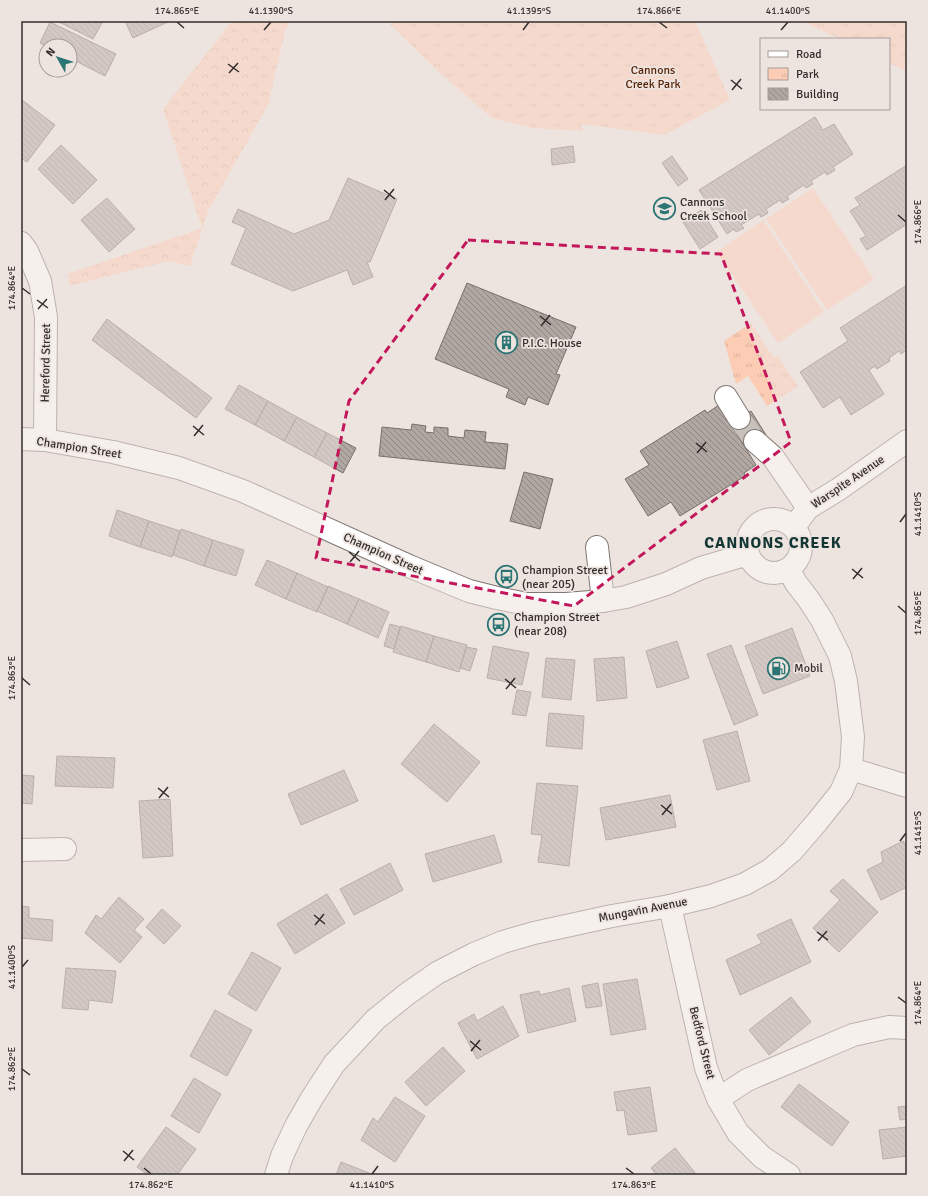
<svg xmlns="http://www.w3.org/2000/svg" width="928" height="1196" font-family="Signika,sans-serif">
<defs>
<pattern id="forest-crowns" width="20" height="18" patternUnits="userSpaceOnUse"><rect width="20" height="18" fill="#fdccb5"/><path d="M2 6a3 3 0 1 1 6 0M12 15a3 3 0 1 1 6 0" fill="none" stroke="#d9b09c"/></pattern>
<pattern id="park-tufts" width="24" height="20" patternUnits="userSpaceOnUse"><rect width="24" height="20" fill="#fdccb5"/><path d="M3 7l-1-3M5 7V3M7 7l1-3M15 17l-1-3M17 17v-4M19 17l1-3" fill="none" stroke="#d9b09c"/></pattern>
<pattern id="building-back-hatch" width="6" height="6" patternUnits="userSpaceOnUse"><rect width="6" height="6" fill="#b1a7a2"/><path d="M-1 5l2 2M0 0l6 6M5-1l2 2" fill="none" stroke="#918884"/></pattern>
</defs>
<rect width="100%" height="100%" fill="#eee4df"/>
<path fill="url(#forest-crowns)" d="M232 21H291L286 28 268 105 208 211 190 266 168 261 70 286 68 274 202 228 163 109Z"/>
<path fill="url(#park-tufts)" d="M387 21H695L730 100 664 135 581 124 583 131 532 128 492 118 442 75Z
M802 21H907V71L889 63V39H840Z
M751 323 774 358 778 356 798 386 767 406 748 376 736 384 724 341Z"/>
<path fill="#fdccb5" d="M813 188 874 279 827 310 766 219Z
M763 220 824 312 778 343 717 252Z"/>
<path fill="url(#building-back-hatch)" stroke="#786e6a" d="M57 21H103L93 39Z
M125 21H170L133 38Z
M50 22 116 54 105 76 70 58V46H46L40 43Z
M22 100 55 125 27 162 21 158V101Z
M815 117 823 130 834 124 853 154 833 167 835 170 827 175 825 172 811 181 813 184 806 188 804 185 787 196 789 199 782 203 780 200 766 209 768 213 761 217 759 214 741 225 744 228 736 232 734 229 727 234 699 190Z
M61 145 97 180 73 204 38 169Z
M573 146 575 162 552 165 551 149Z
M672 156 688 179 678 186 662 163Z
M907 165V224L867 250 860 239 866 236 850 211 860 205 855 198Z
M348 178 397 199 370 262H367L373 277 353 285 347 270 293 291 231 264 246 228 232 222 238 209 294 234 329 220Z
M107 198 135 229 109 252 81 220Z
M701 210 718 237 700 249 683 222Z
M467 283 576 327 556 374 560 375 548 405 528 397 525 405 506 397 509 389 435 359Z
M907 285V346H906L907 350 901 354 899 351 889 358 890 361 877 369 875 366 869 370 884 394 851 415 840 397 823 408 800 372 848 341 840 328Z
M107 319 212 398 196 418 92 340Z
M239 385 268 401 255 425 225 409Z
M268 401 297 417 284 441 255 425Z
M719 405 756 465 744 473 745 476 680 516 671 502 648 516 625 479 649 465 640 451 705 410 707 413Z
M751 411 766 435 745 447 731 423Z
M297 417 327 433 314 457 284 441Z
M412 424 426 426 425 432 434 433V427L448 428V436L464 438 465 430 486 432 485 442 508 444 505 469 379 456 382 427 411 430Z
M327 433 356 448 343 473 314 457Z
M524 472 553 479 540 529 510 521Z
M117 510 149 521 140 547 109 536Z
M149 521 180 531 172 557 140 547Z
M181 529 213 540 204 566 173 555Z
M213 540 244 550 236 576 204 566Z
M267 560 297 573 286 599 255 585Z
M297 573 328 587 317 612 286 599Z
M328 586 359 599 347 624 317 611Z
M359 599 389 612 378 638 347 624Z
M390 624 400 627 394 649 384 646Z
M401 626 434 636 426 662 393 652Z
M792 628 810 676 763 694 745 646Z
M434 636 467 645 459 672 426 662Z
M677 641 689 678 657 688 646 651Z
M731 645 758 715 734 725 707 654Z
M493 646 529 653 522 685 487 678Z
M466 647 477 649 470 671 460 668Z
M624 657 627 698 597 701 594 659Z
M546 658 575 660 571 700 542 697Z
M517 690 531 692 526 716 512 714Z
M549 713 584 716 582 749 546 746Z
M434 724 480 762 447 802 401 764Z
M737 731 750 781 717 790 703 740Z
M57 756 115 758 113 788 55 786Z
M344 770 358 801 301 825 288 794Z
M21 775 34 776 32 804 21 803Z
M537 783 578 786 569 866 538 862 542 835 531 834Z
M670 795 676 827 606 840 600 808Z
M170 799 173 856 143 858 139 801Z
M494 835 502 862 433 882 425 854Z
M903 841 907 848V887L881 900 867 870 883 862 881 852Z
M390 863 403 890 354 915 340 889Z
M843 879 878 912 839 952 813 928 840 900 830 891Z
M327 894 345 923 295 954 277 924Z
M119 897 144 919 134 930 142 937 120 963 85 933 96 915 101 919Z
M21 906 29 907V918L53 920 52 941 21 938Z
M162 909 181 926 164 944 146 927Z
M791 919 811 962 740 995 726 960 762 943 757 935Z
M252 952 281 968 256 1011 228 994Z
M66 968 116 971 112 1003 89 1000 88 1010 62 1008Z
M637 979 646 1029 611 1035 603 984Z
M598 983 602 1006 586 1008 582 986Z
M569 988 576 1021 528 1033 520 995 539 991 540 995Z
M791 997 811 1022 769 1055 749 1030Z
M503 1006 519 1036 477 1059 458 1023 474 1014 477 1021Z
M215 1010 252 1030 227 1076 190 1056Z
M443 1047 465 1071 426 1106 405 1082Z
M194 1078 221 1094 199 1133 171 1116Z
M799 1084 849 1122 832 1146 781 1107Z
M650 1087 657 1131 628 1135 624 1110 617 1111 614 1092Z
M395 1097 425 1116 395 1162 361 1140 373 1118 378 1122Z
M907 1106V1119L900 1120 898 1107Z
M166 1127 196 1149 177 1175H148L137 1167Z
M907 1127V1156L883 1159 879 1130Z
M675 1148 696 1174 695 1175H657L651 1168Z
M341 1162 374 1175H336Z"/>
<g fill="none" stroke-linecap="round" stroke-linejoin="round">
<path stroke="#c8c0bb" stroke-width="22" stroke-dasharray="22 11" stroke-linecap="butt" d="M739 418 755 441"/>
<defs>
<path id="minor" d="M21 243 27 251 40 281 46 317 45 440
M726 397 739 418
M755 441 773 457 808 508
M597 547 603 601
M851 769 907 786
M21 850 65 849
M670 906 706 1068 718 1099 738 1133 762 1157 789 1175
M718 1099 747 1080 853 1035 889 1027 907 1028"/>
<path id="major" d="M21 439 45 440 113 452 179 468 243 491 409 566 469 591 497 598 527 604H566L603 601 626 597 666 584 701 568 748 554
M747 546a27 27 0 1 1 54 0a27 27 0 1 1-54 0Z
M794 527 808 508 839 489 907 441
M276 1175 282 1156 296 1126 312 1098 334 1064 376 1019 407 994 437 973 474 954 503 942 534 933 612 916 670 906 711 896 745 884 770 870 792 851 817 822 841 792 851 769 853 737 846 681 840 656 822 620 809 600 796 583 788 569"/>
</defs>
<use href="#minor" stroke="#807772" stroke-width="24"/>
<use href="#major" stroke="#807772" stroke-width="24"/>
<use href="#minor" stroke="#fff" stroke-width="22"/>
<use href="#major" stroke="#fff" stroke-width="22"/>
</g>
<path d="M0 0H928V1196H0ZM468 240 721 254 791 442 574 606 316 558 349 401Z" fill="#eee4df" fill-opacity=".55" fill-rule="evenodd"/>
<path fill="none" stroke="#c2185b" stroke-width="3" stroke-dasharray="8 5" stroke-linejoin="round" d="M468 240 721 254 791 442 574 606 316 558 349 401Z"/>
<path fill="none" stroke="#322e2c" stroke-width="1.5" d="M177 22 184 28M659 22 667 28M264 30 271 22M523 30 529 22M781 30 788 22M228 64 239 72M229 73 238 63M731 80 742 89M732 90 741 79M384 190 395 199M385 200 394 189M898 215 906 222M22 288 30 294M37 300 48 308M38 309 47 299M540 316 551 325M541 326 550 315M193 426 204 435M194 436 203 425M696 443 707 452M697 453 706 442M900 522 906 514M349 552 360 561M350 562 359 551M852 569 863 578M853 579 862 568M898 606 906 613M22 678 30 685M505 679 516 688M506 689 515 678M158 788 169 797M159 798 168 787M661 805 672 814M662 815 671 804M900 841 906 833M314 915 325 924M315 925 324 914M817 932 828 940M818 941 827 931M22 967 28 960M898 997 906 1003M470 1041 481 1050M471 1051 480 1040M22 1069 30 1075M123 1151 134 1160M124 1161 133 1150M144 1168 151 1174M626 1168 634 1174M372 1174 378 1166"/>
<defs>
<symbol id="school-ring" viewBox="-11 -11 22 22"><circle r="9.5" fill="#eee4df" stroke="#2b7574" stroke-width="1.5"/><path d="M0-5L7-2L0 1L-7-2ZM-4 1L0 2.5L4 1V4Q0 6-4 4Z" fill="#2b7574"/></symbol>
<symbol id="building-ring" viewBox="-11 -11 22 22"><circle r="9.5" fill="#eee4df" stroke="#2b7574" stroke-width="1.5"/><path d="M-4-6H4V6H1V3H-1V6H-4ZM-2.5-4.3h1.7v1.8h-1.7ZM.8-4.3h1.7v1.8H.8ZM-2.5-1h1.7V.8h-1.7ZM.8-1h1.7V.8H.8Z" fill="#2b7574"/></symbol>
<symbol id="bus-ring" viewBox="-11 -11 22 22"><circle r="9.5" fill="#eee4df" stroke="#2b7574" stroke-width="1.5"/><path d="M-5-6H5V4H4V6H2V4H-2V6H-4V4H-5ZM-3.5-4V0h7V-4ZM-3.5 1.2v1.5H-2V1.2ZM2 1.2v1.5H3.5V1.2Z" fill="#2b7574"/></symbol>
<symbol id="fuel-ring" viewBox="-11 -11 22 22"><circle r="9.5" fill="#eee4df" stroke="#2b7574" stroke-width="1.5"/><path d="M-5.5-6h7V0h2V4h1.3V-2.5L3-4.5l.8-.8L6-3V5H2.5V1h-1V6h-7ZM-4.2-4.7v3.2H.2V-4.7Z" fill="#2b7574"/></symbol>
</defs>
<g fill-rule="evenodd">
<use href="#school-ring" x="652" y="196" width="25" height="25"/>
<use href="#building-ring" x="494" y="330" width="25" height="25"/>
<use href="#bus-ring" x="494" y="564" width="25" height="25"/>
<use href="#bus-ring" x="486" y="612" width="25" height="25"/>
<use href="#fuel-ring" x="766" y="656" width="25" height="25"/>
</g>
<g text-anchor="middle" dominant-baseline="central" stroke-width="3.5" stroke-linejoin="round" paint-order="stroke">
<g font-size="12" fill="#572509" stroke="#eee4df">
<text x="653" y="70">Cannons<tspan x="653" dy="14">Creek Park</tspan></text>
</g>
<g font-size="12" fill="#322e2c" stroke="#eee4df" text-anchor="start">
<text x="680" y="202">Cannons<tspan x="680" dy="14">Creek School</tspan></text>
<text x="522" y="343">P.I.C. House</text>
<text x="522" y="570">Champion Street<tspan x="522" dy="14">(near 205)</tspan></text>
<text x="514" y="617">Champion Street<tspan x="514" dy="14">(near 208)</tspan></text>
<text x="794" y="668">Mobil</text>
</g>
<g font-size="12" fill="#322e2c" stroke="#eee4df">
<text transform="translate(46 363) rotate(-89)">Hereford Street</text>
<text transform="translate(79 448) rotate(9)">Champion Street</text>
<text transform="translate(848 482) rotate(-34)">Warspite Avenue</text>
<text transform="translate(383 554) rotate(24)">Champion Street</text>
<text transform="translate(643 910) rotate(-11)">Mungavin Avenue</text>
<text transform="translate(702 1043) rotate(76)">Bedford Street</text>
</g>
<g font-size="16" font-weight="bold" letter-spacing="1" fill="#133635" stroke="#eee4df">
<text x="773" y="543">CANNONS CREEK</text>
</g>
</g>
<rect width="928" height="1196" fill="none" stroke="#eee4df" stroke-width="44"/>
<rect x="760" y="38" width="130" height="72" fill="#eee4df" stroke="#a39b97"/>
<rect x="768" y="51" width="20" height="6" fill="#ffffff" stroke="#a39b97"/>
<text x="796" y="58" font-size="12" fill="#322e2c">Road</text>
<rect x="768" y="68" width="20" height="12" fill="url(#park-tufts)" stroke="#a39b97"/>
<text x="796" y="78" font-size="12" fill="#322e2c">Park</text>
<rect x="768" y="88" width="20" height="12" fill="url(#building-back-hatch)" stroke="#a39b97"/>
<text x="796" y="98" font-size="12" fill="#322e2c">Building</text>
<g transform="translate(58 58) rotate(309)"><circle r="19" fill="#eee4df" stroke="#a39b97"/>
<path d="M0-3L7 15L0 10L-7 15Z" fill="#2b7574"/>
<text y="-6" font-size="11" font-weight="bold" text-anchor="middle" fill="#322e2c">N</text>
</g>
<rect x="22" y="22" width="884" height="1152" fill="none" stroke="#322e2c" stroke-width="1.5"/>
<g font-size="10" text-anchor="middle" fill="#322e2c">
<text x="177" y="14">174.865°E</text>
<text x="271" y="14">41.1390°S</text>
<text x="529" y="14">41.1395°S</text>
<text x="659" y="14">174.866°E</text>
<text x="788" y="14">41.1400°S</text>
<text transform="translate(917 222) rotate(-90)" y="4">174.866°E</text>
<text transform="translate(11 288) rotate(-90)" y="4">174.864°E</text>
<text transform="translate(917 514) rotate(-90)" y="4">41.1410°S</text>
<text transform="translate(917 613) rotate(-90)" y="4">174.865°E</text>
<text transform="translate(11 678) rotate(-90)" y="4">174.863°E</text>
<text transform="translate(917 833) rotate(-90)" y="4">41.1415°S</text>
<text transform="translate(11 967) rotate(-90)" y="4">41.1400°S</text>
<text transform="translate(917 1003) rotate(-90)" y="4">174.864°E</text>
<text transform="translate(11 1069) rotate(-90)" y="4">174.862°E</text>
<text x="151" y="1188">174.862°E</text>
<text x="372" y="1188">41.1410°S</text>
<text x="634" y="1188">174.863°E</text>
</g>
</svg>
